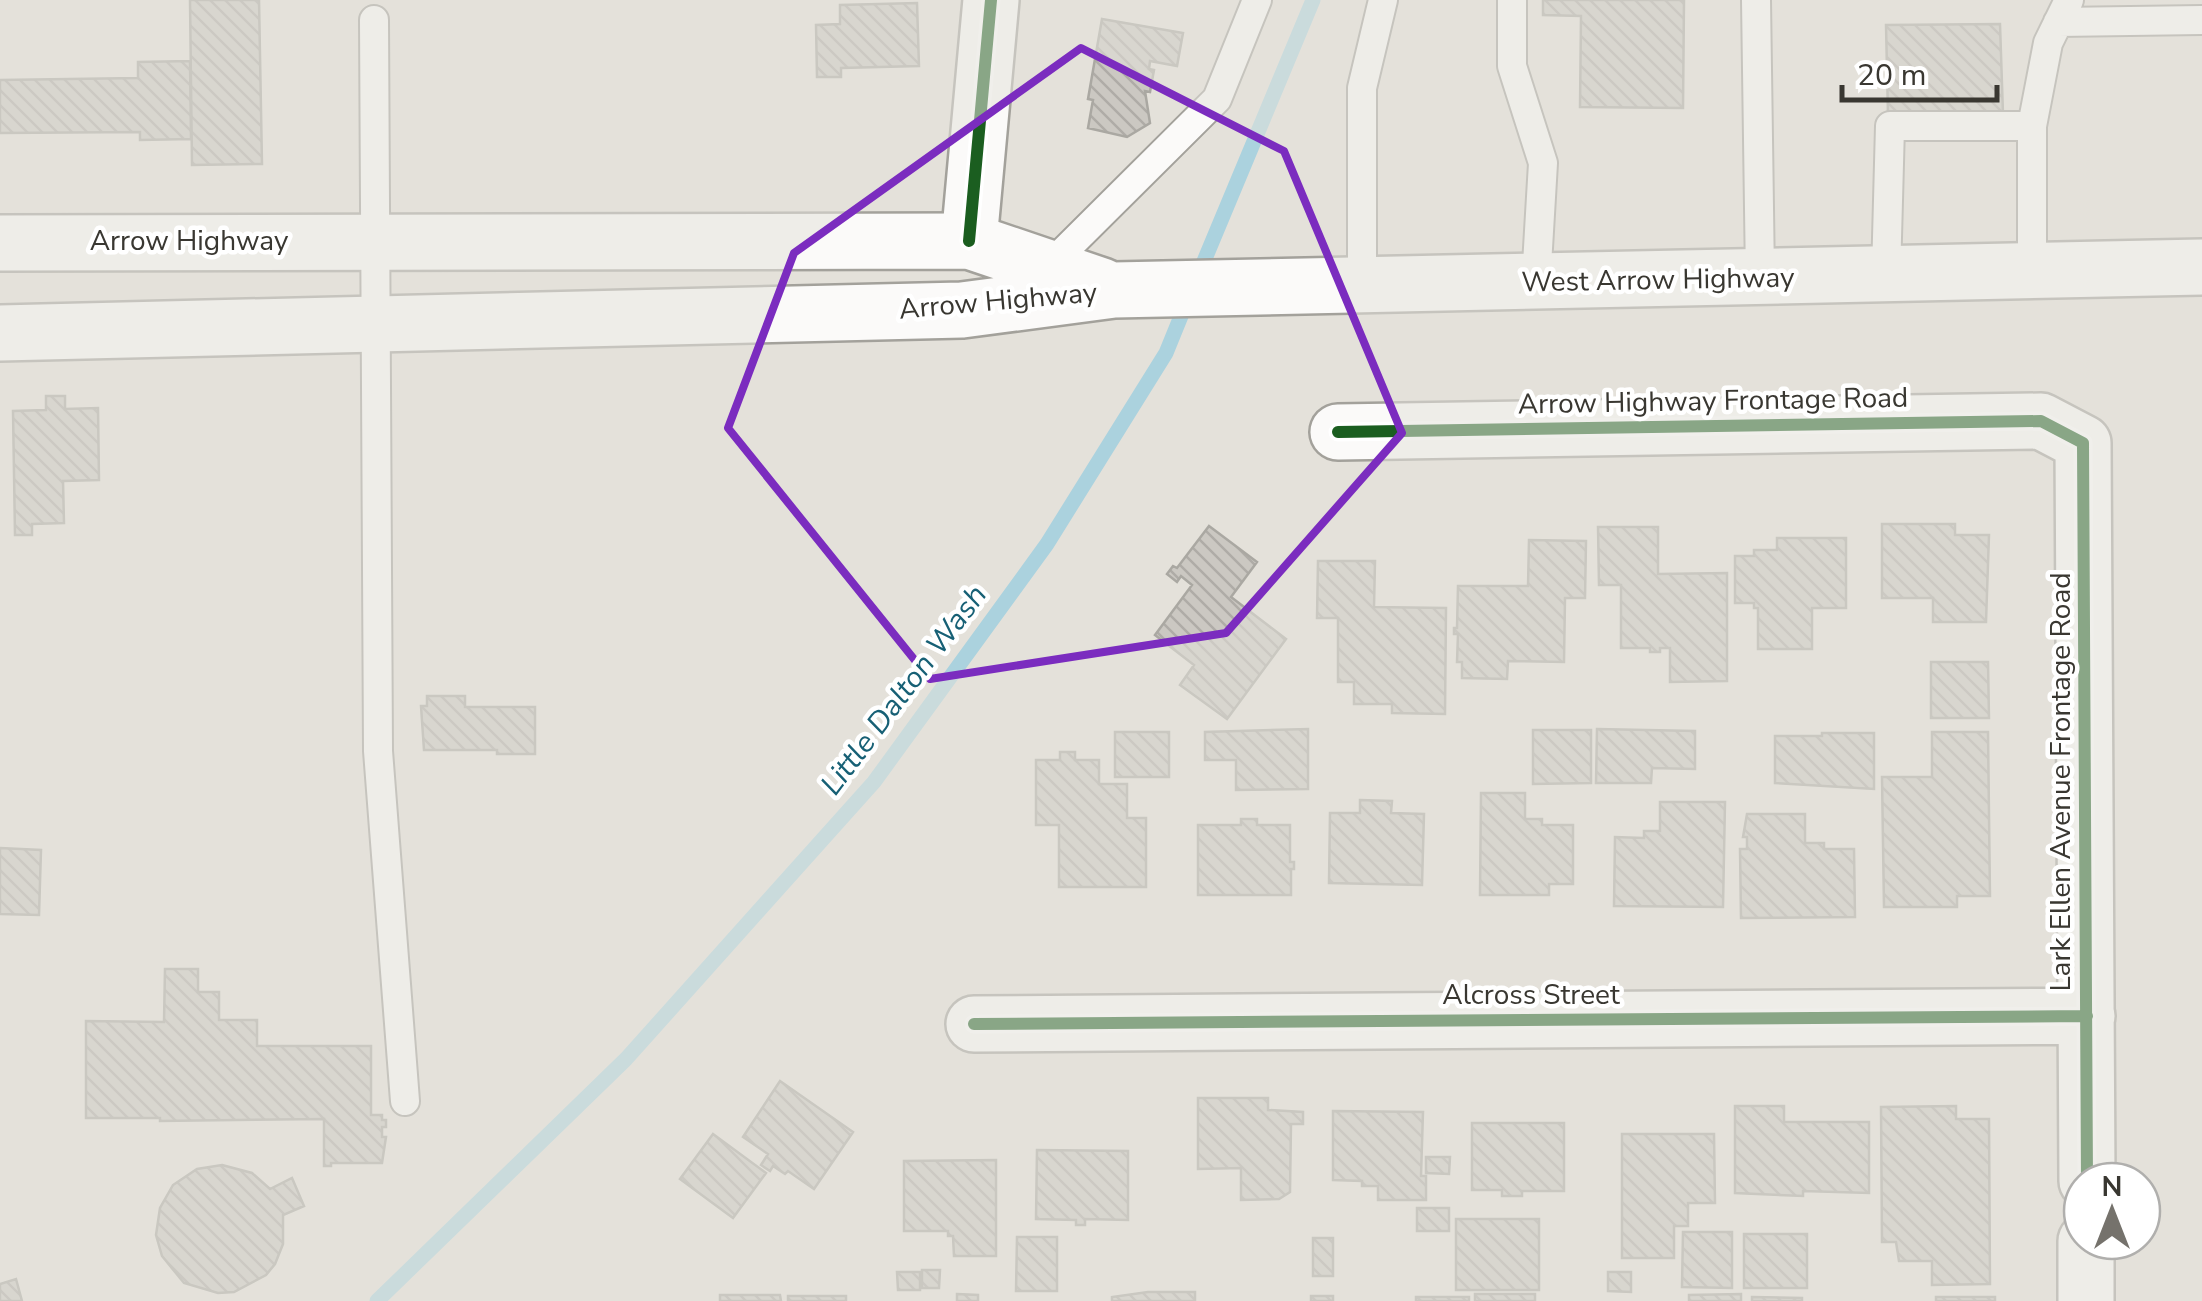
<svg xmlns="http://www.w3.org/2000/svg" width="2202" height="1301" font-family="'Nunito Sans',sans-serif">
<defs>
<pattern id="building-back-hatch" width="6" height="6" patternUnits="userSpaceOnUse" patternTransform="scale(2.5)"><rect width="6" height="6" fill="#cbc8c2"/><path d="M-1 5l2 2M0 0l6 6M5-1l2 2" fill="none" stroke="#afaca7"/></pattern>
</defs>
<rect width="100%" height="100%" fill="#e4e1da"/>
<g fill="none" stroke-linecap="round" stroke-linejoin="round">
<path stroke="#abd2de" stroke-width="15" d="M1197 278 1313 0
M377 1301 626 1059 874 782 1047 544 1166 353 1188 299"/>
</g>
<path fill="url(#building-back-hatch)" stroke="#aaa8a2" stroke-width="2.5" d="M190 0H259L262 164 192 165Z
M1543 0H1684L1683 108 1580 107 1581 16 1543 15Z
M917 3 919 66 841 68V77H817L816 25 840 24V5Z
M1102 19 1183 33 1177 66 1150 61 1149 69 1154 70 1150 92 1145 91 1150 123 1127 137 1088 128 1093 100 1088 99Z
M2000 24 2003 114 1888 115 1886 25Z
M190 61 191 139 140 140V132L0 133V80L138 78V62Z
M46 396H65V409L98 408 99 480 63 481 64 523 32 524V535H15L13 411 46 410Z
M1882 524H1955V535H1989L1986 622H1933V598H1882Z
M1209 526 1257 562 1231 597 1286 639 1227 719 1180 685 1194 665 1155 635 1192 585 1181 576 1177 582 1167 574 1173 566 1177 568Z
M1598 527H1658V574L1727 573V681L1670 682V648H1660V652H1650V648H1621V585H1599Z
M1777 538H1846V608H1812V649H1758V608H1754V603H1735V556H1754V550H1777Z
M1529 540 1586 541 1585 598H1565L1564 662 1508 661 1507 679 1462 678V662H1457L1458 634H1454V628H1457L1458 586H1528Z
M1318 561H1375L1374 607 1446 608 1445 714 1392 713V704H1354V682H1338V618H1317Z
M1931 662H1988L1989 718H1931Z
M427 696H465V707H535V754H497V750H424L421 706H427Z
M1308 729V789L1236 790V760H1205V732Z
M1597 729 1695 731V769L1652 768 1651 783H1596Z
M1533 730H1591V783L1533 784Z
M1115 732H1169V777H1115Z
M1932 732H1988L1990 896H1957V907H1884L1882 777H1932Z
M1822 733H1874V789L1775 783V736H1822Z
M1060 752H1075V760H1099V784H1127V818H1146V887H1059V825H1036V760H1060Z
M1481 793H1525V819H1542V825H1573V884H1549V895H1480Z
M1360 800 1392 801 1391 813 1424 814 1422 885 1329 883 1330 813H1360Z
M1660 802H1725L1723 907 1614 906 1615 837 1644 838V831H1660Z
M1747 814H1805V843H1824V849H1854L1855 917 1741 918 1740 849H1747V837H1743Z
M1241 819H1257V825H1290V862H1294V869H1291V895H1198V825H1241Z
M0 848 41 850 39 915 0 914Z
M165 969H198V992H219V1020H257V1046H371V1115H382V1120H386V1127H382V1137H386L382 1163H331V1166H324V1119L160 1121V1118H86V1021L164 1022Z
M780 1081 853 1132 814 1189 788 1171 785 1174 773 1166 770 1171 761 1165 768 1154 743 1137Z
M1198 1098H1268V1110L1303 1112V1124H1291L1290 1192 1279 1199 1241 1200V1168L1198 1169Z
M1735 1106H1784V1122H1869V1193L1803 1191V1196L1735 1193Z
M1956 1106V1119H1989L1990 1284 1932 1285V1261H1899L1896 1242H1882L1881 1107Z
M1333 1111 1423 1112 1421 1176H1426V1200H1378V1186H1362V1181L1333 1180Z
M1472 1123H1564V1191H1522V1196H1502V1190H1472Z
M713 1134 766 1173 733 1218 680 1179Z
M1622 1134H1714L1715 1203H1688V1226H1674V1258H1622Z
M1037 1150 1128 1151V1220L1085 1219V1225H1076V1220L1036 1219Z
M1426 1157H1450L1449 1174 1426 1173Z
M996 1160V1256H954L953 1236H948V1231H904V1161Z
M222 1165 252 1173 270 1189 292 1178 304 1206 283 1215V1244L275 1264 266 1275 234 1292 218 1293 184 1283 162 1256 156 1235 160 1208 173 1185 197 1169Z
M1417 1208H1449V1231H1417Z
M1456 1219H1539V1290H1456Z
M1683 1232H1732V1288L1682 1287Z
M1744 1234H1807V1288H1744Z
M1017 1237H1057V1291H1016Z
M1313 1238H1333V1276H1313Z
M922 1270H940L939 1288H922Z
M897 1272H920V1290H898Z
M1608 1272H1631V1292L1608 1291Z
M16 1279 22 1301H0V1284Z
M1148 1292H1195V1301H1112V1297Z
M957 1294 978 1295V1301H957Z
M1475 1294H1535V1301H1475Z
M1741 1294V1301H1689V1295Z
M720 1295H780L781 1301H720Z
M788 1296H846V1301H788Z
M1311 1296H1333V1301H1311Z
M1416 1297H1469V1301H1416Z
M1752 1297 1802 1298V1301H1752Z
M1936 1297H1995V1301H1936Z"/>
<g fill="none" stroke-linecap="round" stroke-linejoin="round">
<defs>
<path id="service" d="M1512 0V66L1543 163 1536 282
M1756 0 1760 277
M374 20 378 751 405 1101
M2058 22 2202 20
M2032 126V271
M1362 258V88L1383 0
M1047 268 1217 99 1257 0
M1886 275 1890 126H2032L2048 43 2069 0"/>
<path id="minor" d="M969 241 991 0
M1338 432 2041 421 2083 443 2087 1181
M974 1024 2087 1016
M2086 1301V1241"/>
<path id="primary" d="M0 243 969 241 1102 286
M0 333 962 310 1114 290 2202 267"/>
</defs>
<use href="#service" stroke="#a3a19b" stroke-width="32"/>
<use href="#minor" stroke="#a3a19b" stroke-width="60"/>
<use href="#primary" stroke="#a3a19b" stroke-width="60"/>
<use href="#service" stroke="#fbfaf9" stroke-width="28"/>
<use href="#minor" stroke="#fbfaf9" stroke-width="55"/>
<use href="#primary" stroke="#fbfaf9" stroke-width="55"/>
<defs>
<path id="cycleway" d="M969 241 991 0
M1338 432 2041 421 2083 443 2087 1181
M974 1024 2087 1016"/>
</defs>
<use href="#cycleway" stroke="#fff" stroke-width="19"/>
<use href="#cycleway" stroke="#1b5e20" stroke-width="12"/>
</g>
<path d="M0 0H2202V1301H0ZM1081 48 1284 151 1402 433 1226 633 930 679 728 428 794 253Z" fill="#e4e1da" fill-opacity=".55" fill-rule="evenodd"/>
<path fill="none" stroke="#7b2cbf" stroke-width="8" stroke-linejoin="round" d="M1081 48 1284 151 1402 433 1226 633 930 679 728 428 794 253Z"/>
<g text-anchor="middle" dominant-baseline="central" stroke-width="9" stroke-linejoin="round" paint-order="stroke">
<g font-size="28" fill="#393731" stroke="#fff">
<text x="189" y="241">Arrow Highway</text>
<text transform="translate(1658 280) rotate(-1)">West Arrow Highway</text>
<text transform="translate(998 301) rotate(-5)">Arrow Highway</text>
<text transform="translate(1713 401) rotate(-1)">Arrow Highway Frontage Road</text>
<text transform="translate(2061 782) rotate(-90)">Lark Ellen Avenue Frontage Road</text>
<text x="1531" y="995">Alcross Street</text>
</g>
<g font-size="30" font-style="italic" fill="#176075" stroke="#fff">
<text transform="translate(904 690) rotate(-53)">Little Dalton Wash</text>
</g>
</g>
<g transform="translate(2112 1211)"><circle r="48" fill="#ffffff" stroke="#b0afad" stroke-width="2.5"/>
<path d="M0-8L18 38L0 25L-18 38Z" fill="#75726c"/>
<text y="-15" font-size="28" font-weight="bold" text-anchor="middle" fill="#393731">N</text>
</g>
<path d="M1842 85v15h155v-15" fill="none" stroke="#393731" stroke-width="5"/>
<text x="1857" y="85" font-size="30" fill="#393731" stroke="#ffffff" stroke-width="8" paint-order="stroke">20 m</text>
</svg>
